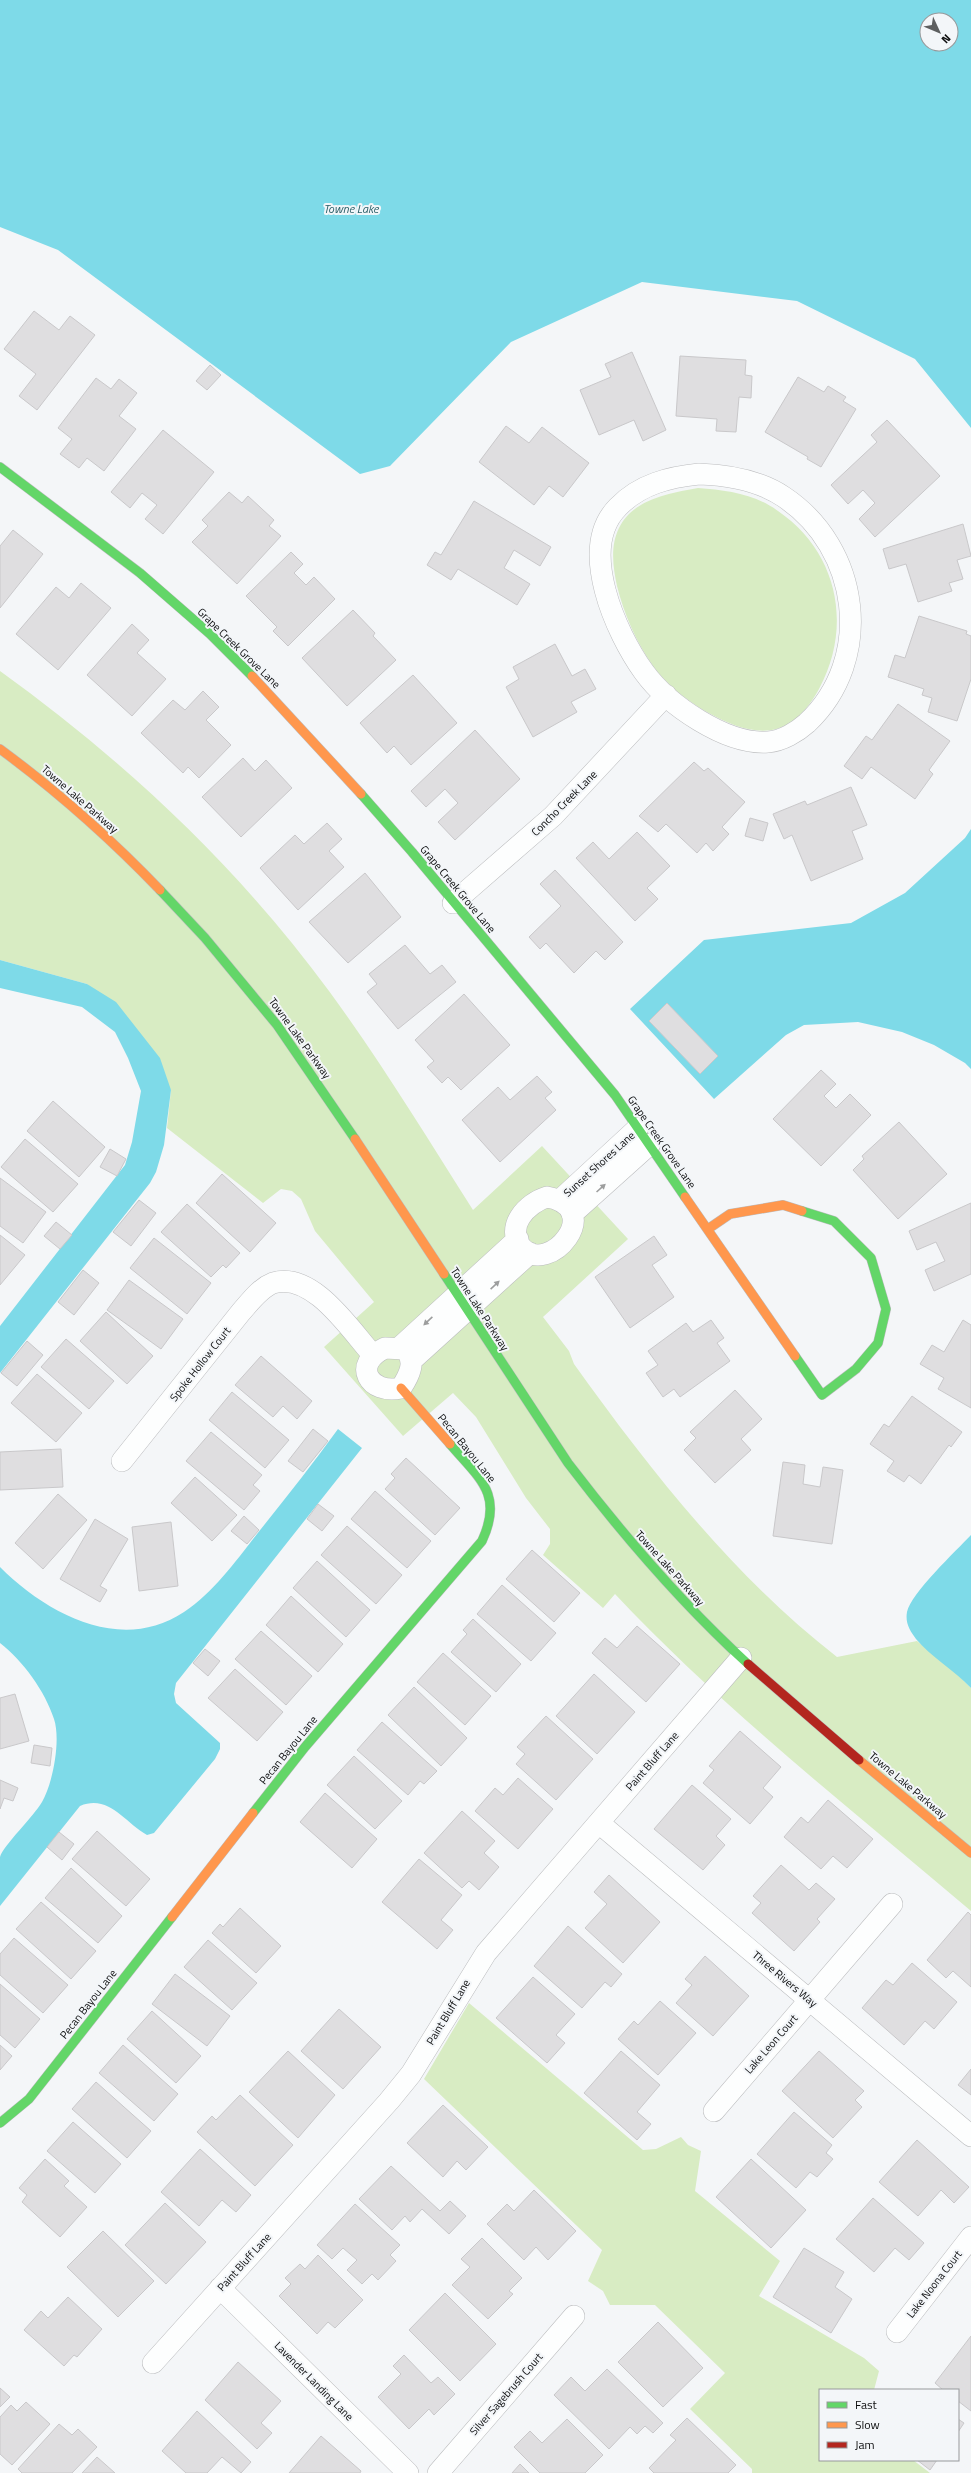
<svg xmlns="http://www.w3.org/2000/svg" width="971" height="2473" font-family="'Titillium Web',sans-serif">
<rect width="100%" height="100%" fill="#f4f6f8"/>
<path fill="#d8ecc3" d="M698 488C726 490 755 494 778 511 838 552 853 626 819 689 789 743 753 738 705 711 685 699 667 685 653 666 636 642 624 614 617 586 613 568 610 546 619 528 633 499 670 493 698 488Z
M0 671C125 761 238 867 329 991 381 1062 426 1136 473 1210L542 1146 628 1239 543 1317 569 1351 574 1364C650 1470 733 1576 837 1657L917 1641 955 1672 971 1688V1911C850 1808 724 1710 615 1594L603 1608 543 1555 550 1544V1529L526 1498 476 1417 453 1393 403 1436 324 1347 374 1302 315 1231 301 1199 292 1191 281 1189 263 1203 167 1128 171 1090 87 984 0 960Z
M469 2003 643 2150 656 2149 681 2137 688 2145 701 2151 695 2191 780 2261 759 2296 864 2358 879 2371 874 2390H820V2460H913L930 2473H752V2469L690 2409 725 2373 655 2305H610L603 2291 588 2281 602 2250 424 2079Z"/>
<path fill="#7edae8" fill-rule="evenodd" d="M0 0H971V428L915 359 797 301 642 282 511 342 390 466 360 474 58 250 0 227ZM927 20H951V44H927Z
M971 829V1069L965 1063 934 1045 902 1032 858 1022 804 1025 786 1035 714 1099 630 1009 704 940 851 923 905 893 965 838Z
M0 960 87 984 116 1002 160 1058 171 1090 164 1145 156 1172 150 1183 0 1373V1326L125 1165 132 1142 141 1091 128 1058 115 1032 82 1007 0 988Z
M338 1429 362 1448 176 1683 174 1694 176 1703 220 1743V1749L215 1759 154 1833 147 1835C124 1822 109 1794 80 1806L0 1906C0 1893 0 1869 0 1857 3 1846 34 1816 42 1802 53 1783 61 1740 54 1719 45 1691 23 1661 0 1643V1567C47 1614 121 1654 184 1612 214 1592 235 1562 257 1534 284 1500 312 1465 338 1429Z
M971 1535V1688C955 1671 930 1656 916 1639 910 1631 905 1623 907 1612 911 1593 956 1551 971 1535Z"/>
<path fill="#dfdee0" stroke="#c9c8ca" d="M34 311 59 330 70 316 95 335 37 410 19 396 36 374 4 349Z
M632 352 666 430 643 441 634 420 599 435 580 390 611 377 605 364Z
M680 356 746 360 745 375 752 376 751 398 739 397 736 432 716 431 717 419 676 416Z
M210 365 221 375 207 390 196 381Z
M798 377 824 392 828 386 846 397 843 401 856 409 821 467 807 459 808 457 765 432Z
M96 378 111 389 119 379 137 393 119 416 136 429 104 471 87 458 79 468 60 454 72 439 58 428Z
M887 420 940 476 875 537 859 519 875 503 863 490 848 504 831 485 877 442 871 435Z
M506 426 529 443 542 427 589 463 563 497 549 486 534 505 479 462Z
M163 430 214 472 163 534 145 519 157 505 142 493 130 508 111 492Z
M229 492 242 503 248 496 274 520 269 526 281 536 237 584 192 542 208 526 202 520Z
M474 501 551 547 540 566 514 550 504 568 530 584 517 605 458 569 451 580 427 565 435 552 441 555Z
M963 524 971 556 957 560 963 579 949 583 952 591 918 602 906 564 889 569 883 549Z
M13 530 43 554 0 608V546Z
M291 552 303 564 294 573 306 585 314 577 335 599 288 646 273 631 277 627 246 596Z
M81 583 111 608 58 670 16 634 56 587 69 598Z
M353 610 375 633 373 636 396 660 347 706 302 658Z
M919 616 967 631 966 634 971 636V679L957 721 928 712 932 698 922 695 924 689 888 677 895 655 905 658Z
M132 624 149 640 137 653 166 679 132 716 87 675Z
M555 644 572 676 585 669 596 689 571 702 577 712 533 737 506 687 519 679 513 667Z
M413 675 457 723 411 765 394 746 387 753 360 723Z
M203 691 219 707 206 720 231 745 199 778 188 767 183 773 141 733 173 700 185 710Z
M898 704 950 741 929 770 933 774 915 799 871 767 862 779 844 766 866 736 872 740Z
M475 730 520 779 455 840 438 822 458 803 445 789 426 807 411 791Z
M243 758 255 771 266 760 292 788 241 837 202 797Z
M694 762 704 771 708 768 745 802 722 827 729 834 713 851 706 843 697 853 666 824 658 832 639 816Z
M851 787 867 825 852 831 863 859 811 881 792 835 784 839 773 814 805 801 807 805Z
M750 818 768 823 763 841 745 836Z
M327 823 342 839 329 851 344 867 298 910 260 868 295 835 304 844Z
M637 832 670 866 647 888 658 899 635 921 576 858 593 842 609 859Z
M555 870 623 942 605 960 596 951 574 973 546 943 540 949 529 937 561 906 540 884Z
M365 873 401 917 348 963 309 922Z
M405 945 430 974 442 965 456 982 398 1029 367 992 377 984 369 974Z
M464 994 510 1045 461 1090 448 1077 442 1083 427 1067 434 1061 415 1040Z
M667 1003 718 1056 700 1074 649 1021Z
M821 1070 836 1084 824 1096 836 1108 850 1094 871 1115 821 1166 773 1119Z
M537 1076 552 1092 545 1098 556 1110 500 1162 462 1120 498 1087 510 1100Z
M53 1101 105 1147 79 1177 27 1131Z
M899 1122 947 1174 898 1219 853 1170 864 1159 862 1156Z
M25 1139 78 1184 53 1212 1 1167Z
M110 1149 126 1159 117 1176 100 1167Z
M222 1174 276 1223 250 1252 196 1203Z
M0 1178 46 1212 23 1243 0 1226Z
M139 1200 156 1213 131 1246 113 1232Z
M971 1203V1274L934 1291 925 1270 945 1261 936 1242 917 1250 909 1231Z
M187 1204 240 1253 226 1268 223 1265 211 1277 161 1232Z
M56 1222 72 1235 60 1249 44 1236Z
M0 1235 25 1255 0 1285Z
M654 1236 667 1255 652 1265 674 1297 630 1328 595 1277Z
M154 1238 211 1283 187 1314 130 1268Z
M83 1270 99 1283 74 1315 58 1302Z
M129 1280 183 1319 161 1349 107 1310Z
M106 1312 153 1356 127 1384 80 1341Z
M711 1320 724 1338 717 1343 730 1361 680 1397 674 1389 663 1397 646 1373 658 1365 648 1351 686 1323 693 1332Z
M963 1320 971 1325V1408L938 1389 944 1378 920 1364 932 1345 944 1352Z
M66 1339 114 1381 89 1409 41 1367Z
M27 1341 43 1355 17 1386 1 1373Z
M261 1356 312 1401 297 1419 283 1406 273 1417 235 1385Z
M37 1374 82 1413 56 1442 11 1403Z
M735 1390 762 1419 741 1439 751 1450 715 1483 684 1450 696 1438 690 1432Z
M232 1392 289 1440 265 1468 209 1420Z
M912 1396 962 1432 951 1447 949 1445 921 1484 909 1475 904 1482 887 1471 894 1461 870 1444 884 1424 889 1427Z
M313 1429 328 1441 303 1472 288 1461Z
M211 1432 262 1475 253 1485 260 1491 244 1510 186 1461Z
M61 1449 63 1487 0 1490V1452Z
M406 1458 460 1508 435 1535 385 1489 395 1478 391 1474Z
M783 1462 805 1465 803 1484 820 1487 823 1467 843 1470 832 1544 773 1536Z
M195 1477 237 1515 212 1541 171 1503Z
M375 1491 431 1541 407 1568 351 1519Z
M58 1494 87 1520 43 1569 15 1543Z
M318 1504 334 1516 322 1531 307 1519Z
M244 1516 259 1530 247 1544 231 1531Z
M95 1519 128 1539 100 1586 107 1590 100 1602 60 1579Z
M171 1522 178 1586 139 1591 132 1527Z
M347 1526 402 1575 376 1604 321 1555Z
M532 1550 580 1593 554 1622 506 1579Z
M317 1561 370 1610 346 1637 293 1588Z
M502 1585 556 1633 531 1661 477 1614Z
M291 1596 343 1644 318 1672 266 1625Z
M473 1619 521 1664 496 1692 451 1652 467 1634 463 1630Z
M637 1626 680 1664 646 1702 592 1653 605 1638 617 1648Z
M261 1631 312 1676 286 1705 235 1659Z
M205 1649 220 1661 208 1676 193 1663Z
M443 1653 491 1696 465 1725 417 1682Z
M235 1669 283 1712 257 1741 208 1698Z
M594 1674 635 1712 597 1754 556 1716Z
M414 1687 467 1738 441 1766 388 1715Z
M15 1694 29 1741 0 1749V1698Z
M546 1716 593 1759 556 1800 516 1764 525 1754 517 1747Z
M382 1722 437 1771 424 1784 420 1781 408 1795 357 1750Z
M740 1731 781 1767 763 1788 773 1797 750 1824 703 1783 714 1770 709 1766Z
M34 1745 52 1748 50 1766 31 1763Z
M354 1756 402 1801 375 1829 327 1785Z
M518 1778 553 1809 518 1849 475 1811 495 1788 503 1795Z
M0 1780 18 1788 13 1801 4 1798 0 1809Z
M692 1785 731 1819 716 1836 725 1845 703 1870 654 1829Z
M325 1793 377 1839 352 1868 300 1822Z
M828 1800 873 1839 847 1868 833 1856 821 1869 784 1837 801 1817 808 1823Z
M462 1811 495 1841 484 1853 499 1867 479 1890 469 1881 462 1888 424 1853Z
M97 1831 150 1879 126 1906 72 1859Z
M59 1832 74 1844 62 1860 47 1847Z
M419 1859 462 1895 441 1920 453 1930 437 1949 382 1902Z
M781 1865 809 1890 816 1883 835 1899 817 1919 820 1922 794 1951 752 1913 761 1903 753 1896Z
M71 1868 122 1916 98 1943 45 1898Z
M609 1875 660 1922 623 1963 585 1928 607 1904 594 1892Z
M41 1902 96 1951 71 1979 16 1929Z
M240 1908 281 1946 256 1973 212 1933 220 1924 223 1927Z
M968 1912 971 1915V1987L953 1971 946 1978 927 1960Z
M568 1926 622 1974 611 1987 605 1982 582 2008 534 1966Z
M14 1938 68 1985 43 2013 0 1975V1954Z
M208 1940 257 1983 232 2010 184 1967Z
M705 1956 749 1996 713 2036 676 2003 692 1985 685 1979Z
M912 1963 957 2002 934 2029 925 2021 904 2045 862 2008 886 1980 893 1985Z
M175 1974 230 2016 207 2046 152 2004Z
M533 1977 575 2014 556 2035 565 2043 547 2063 496 2018Z
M0 1984 40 2019 15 2048 0 2035Z
M660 2001 696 2033 658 2075 618 2039 634 2021 638 2025Z
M339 2009 381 2047 343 2089 301 2051Z
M152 2011 201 2056 176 2083 127 2039Z
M0 2045 12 2056 0 2070Z
M123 2045 178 2094 154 2121 99 2073Z
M288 2051 335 2095 298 2138 249 2092Z
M621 2051 660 2085 637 2112 651 2124 637 2140 584 2093Z
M819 2051 864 2091 855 2100 862 2107 833 2138 782 2091Z
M971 2069V2095L958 2085Z
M96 2082 151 2131 127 2158 72 2109Z
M240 2095 293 2145 255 2186 197 2132 212 2116 216 2120Z
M443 2105 488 2147 466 2170 457 2161 443 2177 407 2143Z
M794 2112 832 2145 826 2153 833 2159 817 2177 810 2172 796 2188 757 2154Z
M73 2122 121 2164 95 2193 47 2151Z
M917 2140 969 2187 954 2203 941 2190 918 2216 879 2182Z
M200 2149 251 2195 236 2212 222 2200 199 2226 161 2192Z
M45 2159 69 2181 64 2186 87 2207 60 2237 22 2202 27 2195 19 2188Z
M751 2159 806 2210 771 2248 716 2197Z
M391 2166 440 2211 450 2201 466 2216 449 2234 422 2209 410 2222 405 2216 392 2230 359 2199Z
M534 2190 576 2231 548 2260 536 2247 524 2260 487 2224 507 2204 514 2211Z
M873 2198 924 2243 909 2260 895 2248 874 2272 836 2239Z
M165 2203 206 2242 166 2284 125 2245Z
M355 2204 400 2245 390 2255 396 2261 378 2280 372 2274 362 2284 347 2270 357 2260 343 2248 332 2259 317 2245Z
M103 2231 154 2281 118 2317 67 2267Z
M482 2238 522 2278 509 2291 513 2294 488 2319 452 2285 470 2267 461 2259Z
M804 2248 844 2272 835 2287 852 2299 831 2333 773 2297Z
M318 2255 363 2300 335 2328 328 2322 317 2334 279 2296 291 2284 285 2278 300 2264 305 2269Z
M445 2293 496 2344 460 2381 409 2330Z
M68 2297 102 2329 77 2357 74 2355 64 2366 24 2330 41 2311 48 2318Z
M658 2322 703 2368 663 2407 618 2362Z
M971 2336V2411L958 2401V2390H943L935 2383Z
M404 2355 431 2383 438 2377 455 2394 434 2415 429 2409 409 2429 378 2397 401 2374 393 2366Z
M238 2362 281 2401 261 2423 272 2433 257 2449 205 2400Z
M607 2369 663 2423 653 2433 645 2426 637 2434 630 2427 609 2449 554 2395 571 2377 585 2391Z
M0 2388 10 2397 0 2407Z
M26 2402 50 2424 12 2465 0 2454V2417L11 2405 17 2411Z
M197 2411 251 2462 241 2473 222 2457 207 2473H186L162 2451Z
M687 2418 736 2465 728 2473H654L649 2468 676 2440 670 2435Z
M567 2419 603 2455 585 2473H540L514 2447 530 2431 542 2443Z
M958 2419 964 2423 958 2432Z
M59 2424 72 2435 78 2429 97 2447 72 2473H22L18 2469Z
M321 2436 361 2471 360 2473H289Z
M97 2457 115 2473H82Z
M917 2460H937L930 2470Z
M520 2464 529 2473H512Z"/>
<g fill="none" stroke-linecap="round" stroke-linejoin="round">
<defs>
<path id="street" d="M699 474C729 475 759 480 784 497 860 548 875 659 807 723 797 732 782 741 768 742 726 745 668 705 644 672 616 633 577 548 618 507 640 484 670 477 699 474Z
M453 903 553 816 666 695
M547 1197C607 1208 549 1277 522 1248 504 1227 527 1203 547 1197Z
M560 1200 638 1128
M572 1214 650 1144
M385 1348 405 1349C417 1361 409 1376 401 1388 369 1395 351 1364 385 1348Z
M399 1348 518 1239
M412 1360 530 1253
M122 1461 241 1312C250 1302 260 1288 273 1283 312 1271 349 1328 372 1354
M599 1823 971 2136
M714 2111 892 1904
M220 2288 408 2473
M897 2332 971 2237
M153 2363 389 2101 411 2074 486 1953 741 1658
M438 2473 574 2316"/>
<path id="fast" d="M0 467 140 573 210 634 252 676
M361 794 412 852 615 1095 685 1197
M160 890 205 938 277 1025 355 1139
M444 1274 568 1463C623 1535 681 1603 748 1664
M795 1356 822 1395 856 1369 878 1343 886 1309 871 1258 834 1221 802 1211
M253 1813 305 1747 482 1541C504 1494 479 1478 450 1444
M0 2123 29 2099 172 1917"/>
<path id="slow" d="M252 676 361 794
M0 749C57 791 111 839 160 890
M355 1139 444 1274
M685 1197 795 1356
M708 1229 730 1214 783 1205 802 1211
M401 1388 450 1444
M859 1760 971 1853
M172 1917 253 1813"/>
<path id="jam" d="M748 1664 859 1760"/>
</defs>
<use href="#street" stroke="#bbbcbe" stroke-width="22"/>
<use href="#fast" stroke="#bbbcbe" stroke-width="10"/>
<use href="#slow" stroke="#bbbcbe" stroke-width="10"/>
<use href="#jam" stroke="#bbbcbe" stroke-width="10"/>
<use href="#street" stroke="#fdfefe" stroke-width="21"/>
<use href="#fast" stroke="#63d668" stroke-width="9"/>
<use href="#slow" stroke="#ff974d" stroke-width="9"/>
<use href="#jam" stroke="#b3261e" stroke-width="9"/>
</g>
<defs><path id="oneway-solid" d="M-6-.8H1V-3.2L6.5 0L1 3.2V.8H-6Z"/></defs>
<g fill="#9d9e9e">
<use href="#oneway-solid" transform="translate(601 1188) rotate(-42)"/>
<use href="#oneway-solid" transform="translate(495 1285) rotate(-43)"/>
<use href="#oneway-solid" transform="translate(428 1321) rotate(137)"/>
</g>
<g text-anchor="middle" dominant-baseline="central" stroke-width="4" stroke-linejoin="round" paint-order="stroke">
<g font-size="11" fill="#0c0d0e" stroke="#f3f6f9">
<text transform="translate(239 648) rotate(44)">Grape Creek Grove Lane</text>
<text transform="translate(80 799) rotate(41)">Towne Lake Parkway</text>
<text transform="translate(564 803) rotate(-45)">Concho Creek Lane</text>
<text transform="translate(458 889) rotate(50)">Grape Creek Grove Lane</text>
<text transform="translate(300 1038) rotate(54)">Towne Lake Parkway</text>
<text transform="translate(662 1142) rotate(55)">Grape Creek Grove Lane</text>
<text transform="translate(599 1164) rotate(-42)">Sunset Shores Lane</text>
<text transform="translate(480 1309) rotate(57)">Towne Lake Parkway</text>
<text transform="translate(200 1364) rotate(-52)">Spoke Hollow Court</text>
<text transform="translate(467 1448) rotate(51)">Pecan Bayou Lane</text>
<text transform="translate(670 1568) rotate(48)">Towne Lake Parkway</text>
<text transform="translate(288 1750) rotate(-51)">Pecan Bayou Lane</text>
<text transform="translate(652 1761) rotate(-49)">Paint Bluff Lane</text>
<text transform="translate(908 1785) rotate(40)">Towne Lake Parkway</text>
<text transform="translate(785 1979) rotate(40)">Three Rivers Way</text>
<text transform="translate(88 2004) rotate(-52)">Pecan Bayou Lane</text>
<text transform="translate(448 2012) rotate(-59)">Paint Bluff Lane</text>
<text transform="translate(771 2044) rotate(-49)">Lake Leon Court</text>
<text transform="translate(244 2262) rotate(-48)">Paint Bluff Lane</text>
<text transform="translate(934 2284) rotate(-52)">Lake Noona Court</text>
<text transform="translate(314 2381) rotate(45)">Lavender Landing Lane</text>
<text transform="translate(506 2394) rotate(-49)">Silver Sagebrush Court</text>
</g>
<g font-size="12" font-style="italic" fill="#295e67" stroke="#f3f6f9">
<text x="351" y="208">Towne Lake</text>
</g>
</g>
<rect x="819" y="2389" width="140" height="72" fill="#f3f6f9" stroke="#97999b"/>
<rect x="827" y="2402" width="20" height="6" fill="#63d668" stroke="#97999b"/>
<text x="855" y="2409" font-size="12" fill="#0c0d0e">Fast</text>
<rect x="827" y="2422" width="20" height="6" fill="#ff974d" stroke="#97999b"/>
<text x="855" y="2429" font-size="12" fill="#0c0d0e">Slow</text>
<rect x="827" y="2442" width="20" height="6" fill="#b3261e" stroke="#97999b"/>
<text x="855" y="2449" font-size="12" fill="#0c0d0e">Jam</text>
<g transform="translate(939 32) rotate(134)"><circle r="19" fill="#f3f6f9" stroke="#97999b"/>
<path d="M0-3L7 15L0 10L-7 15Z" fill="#5d5f60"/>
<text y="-6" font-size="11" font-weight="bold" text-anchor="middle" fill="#0c0d0e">N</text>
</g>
</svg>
